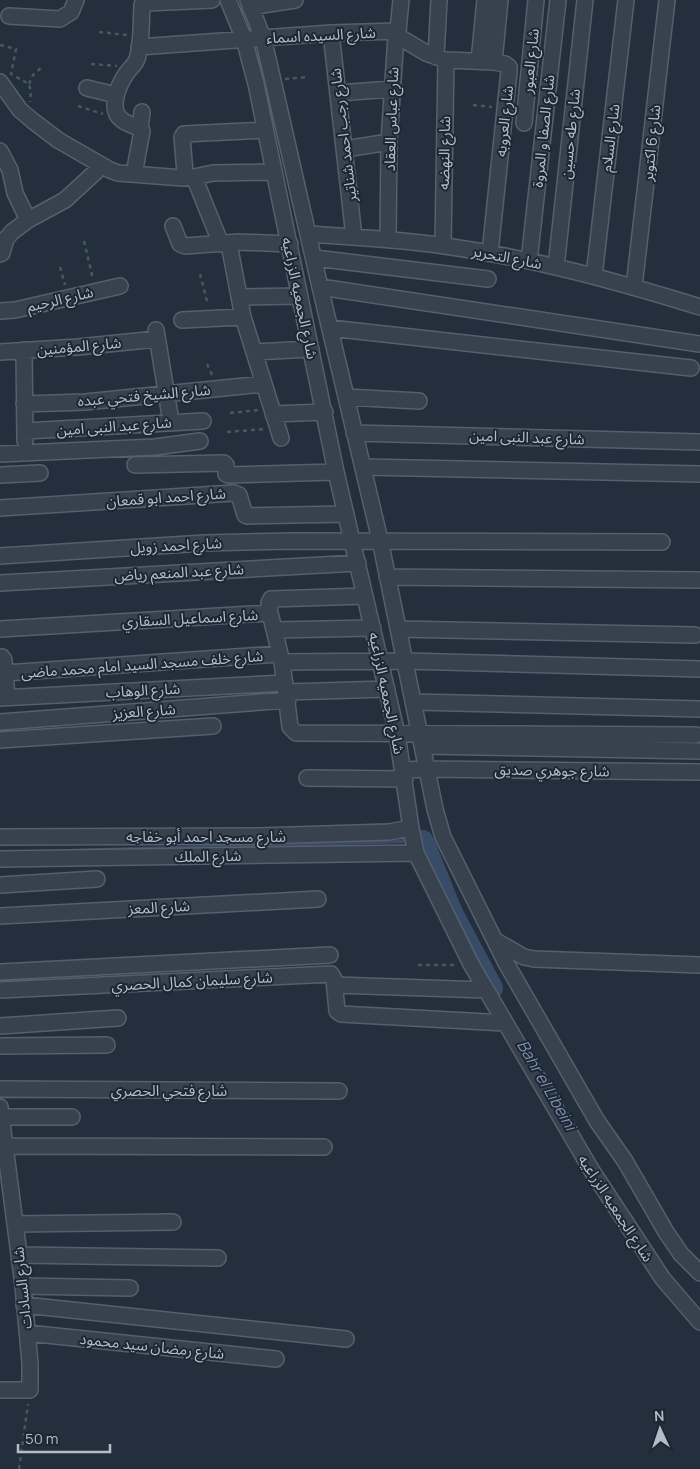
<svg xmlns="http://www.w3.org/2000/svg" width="700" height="1469" font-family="Manrope,'Noto Sans Arabic',sans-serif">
<rect width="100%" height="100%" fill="#242f3e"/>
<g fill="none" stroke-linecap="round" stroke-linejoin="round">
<path stroke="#394c67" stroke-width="4" d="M68 851 411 841"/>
<path stroke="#394c67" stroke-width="22" d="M423 841 452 913 492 988"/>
<defs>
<path id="minor" d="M144 0 146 3 212 0
M228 0 244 39 256 84 336 472 397 734 411 828 416 853 471 964 592 1171 663 1279 700 1322
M248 0 263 38 268 59 320 287 380 540 435 809 443 837 506 963 597 1121 625 1161 666 1232 681 1254 700 1273
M250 7 295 0
M9 16 60 19 71 12 76 0
M331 33 354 237
M396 35 426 53 446 60 494 62
M139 47 331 33 398 31
M436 57 439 0
M479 61 485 0
M0 82 20 110 33 121 58 140 110 170 118 173 183 178 185 173 182 137 184 134 265 130
M87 88 116 95
M338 93 392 89
M524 123 536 0
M140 128 142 112
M345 149 389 142
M0 151 10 170 15 193 28 220
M134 174 142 131 140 128C134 126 127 124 122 120 108 110 118 86 126 74 129 69 135 65 137 59 142 43 141 22 142 5L146 3
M194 177 213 173 274 172
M183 178 194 177 221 244
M173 226 180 244 185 246 239 242 290 244
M308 234C354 237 400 239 445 246 532 258 616 281 700 307
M388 239 389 142 396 35 398 31 401 0
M229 244 243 317 281 438
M443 245 446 60
M490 253 509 71V67L505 64 494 62 500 0
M0 254 2 253 6 239 12 232 28 220 65 200 102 166
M315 258 488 279
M529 261 558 0
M556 267 585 0
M594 276 626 0
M320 287 700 344
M634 287 667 0
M239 297 300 296
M0 311 15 310 120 286
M182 320 243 317
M330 328 691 368
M156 330 171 422
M24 350 25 441
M0 352 78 347 157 339
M254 352 311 349
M346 397 419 401
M24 404 85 402 264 384
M273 414 325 412
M25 431 203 421
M354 433 700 442
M0 454 155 447 200 441
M135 465 224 463 226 465V474L228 475 336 472
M363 467 700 474
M0 475 40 473
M0 508 234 493 239 495 245 515 247 516 346 514
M0 556 204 543 292 541 662 542
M387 577 700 580
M0 583 358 563
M270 613 282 662 290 727 296 733 696 735
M0 629 270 613 269 603 271 599 365 596
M398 629 695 635
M275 630 373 628
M0 658 2 657 4 660 7 697
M282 662 405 661 700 669
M5 673 279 654
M287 692 387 689
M0 698 285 683
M414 702 700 709
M0 722 288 700
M0 740 213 726
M423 746 700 751
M404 770 428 769 700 772
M307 778 405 779
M0 837 259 836 389 832 411 828
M0 859 416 853
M0 885 97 879
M0 916 318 899
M496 941 524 957 534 959 700 965
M0 972 330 955
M335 985 486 990
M0 990 331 974 334 979 337 1011 341 1014 505 1023
M0 1026 118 1018
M0 1046 107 1045
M0 1089 339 1091
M0 1107 23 1286 30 1363V1390H0
M1 1117H72
M0 1146 324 1147
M15 1224 173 1222
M19 1255 218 1258
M23 1286 130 1288
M24 1305 346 1339
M27 1333 276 1359"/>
</defs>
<use href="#minor" stroke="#565f6c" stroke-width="18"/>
<path stroke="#44595c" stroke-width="2.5" stroke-dasharray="4 4" stroke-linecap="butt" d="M99 32 127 35
M0 45 16 49 11 74 29 84 31 92 30 102
M91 64 117 66
M285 79 309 77
M29 84 33 75 42 67
M473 105 492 107
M78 106 103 114
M84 241 93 279
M60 267 65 285
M200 274 208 305
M207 364 213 377
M230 413 258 410
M227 432 265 429
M418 965H457
M19 1469 28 1404"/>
<use href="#minor" stroke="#38414e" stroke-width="15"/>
</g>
<g text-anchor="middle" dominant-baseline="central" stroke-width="4" stroke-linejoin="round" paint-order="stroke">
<g font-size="15" fill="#b4bcc9" stroke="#1d2633">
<text transform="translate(321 35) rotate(-3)">شارع السيده اسماء</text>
<text transform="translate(530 61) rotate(-84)">شارع العبور</text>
<text transform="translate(391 119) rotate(-88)">شارع عباس العقاد</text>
<text transform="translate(504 121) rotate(-84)">شارع العروبه</text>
<text transform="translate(543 131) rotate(-84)">شارع الصفا و المروة</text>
<text transform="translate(570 134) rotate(-84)">شارع طه حسين</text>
<text transform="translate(343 135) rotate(-97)">شارع رجب احمد شناتير</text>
<text transform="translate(610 138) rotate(-83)">شارع السلام</text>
<text transform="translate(651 143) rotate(-84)">شارع 6 اكتوبر</text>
<text transform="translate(444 153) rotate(-89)">شارع النهضه</text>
<text transform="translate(507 257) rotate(11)">شارع التحرير</text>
<text transform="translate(300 298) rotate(78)">شارع الجمعيه الزراعيه</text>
<text transform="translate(60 299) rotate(-13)">شارع الرحيم</text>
<text transform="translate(79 346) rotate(-5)">شارع المؤمنين</text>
<text transform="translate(144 395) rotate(-5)">شارع الشيخ فتحي عبده</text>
<text transform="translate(114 426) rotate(-4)">شارع عبد النبى امين</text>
<text transform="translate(527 437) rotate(2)">شارع عبد النبى امين</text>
<text transform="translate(166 497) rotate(-4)">شارع احمد ابو قمعان</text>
<text transform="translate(176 545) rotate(-3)">شارع احمد زويل</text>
<text transform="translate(179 572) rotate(-3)">شارع عبد المنعم رياض</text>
<text transform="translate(190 618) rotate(-3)">شارع اسماعيل السقاري</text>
<text transform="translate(142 664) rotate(-4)">شارع خلف مسجد السيد امام محمد ماضى</text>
<text transform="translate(143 690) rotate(-3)">شارع الوهاب</text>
<text transform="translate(387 693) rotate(78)">شارع الجمعيه الزراعيه</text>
<text transform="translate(144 711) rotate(-4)">شارع العزيز</text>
<text transform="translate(552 770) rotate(1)">شارع جوهري صديق</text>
<text x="206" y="836">شارع مسجد احمد أبو خفاجه</text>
<text transform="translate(208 856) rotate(-1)">شارع الملك</text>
<text transform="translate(159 907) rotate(-3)">شارع المعز</text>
<text transform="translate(192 981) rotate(-3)">شارع سليمان كمال الحصري</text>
<text x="169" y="1090">شارع فتحي الحصري</text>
<text transform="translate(616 1208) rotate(57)">شارع الجمعيه الزراعيه</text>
<text transform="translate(22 1288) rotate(-96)">شارع السادات</text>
<text transform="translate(152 1346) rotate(6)">شارع رمضان سيد محمود</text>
</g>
<g font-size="16" font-style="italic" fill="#7c92b1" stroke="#1d2633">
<text transform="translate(547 1085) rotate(60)">Bahr el Libeini</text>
</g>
</g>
<g transform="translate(660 1429) rotate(357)" stroke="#1d2633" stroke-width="4" paint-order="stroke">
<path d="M0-4L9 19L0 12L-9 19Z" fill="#b4bcc9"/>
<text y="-8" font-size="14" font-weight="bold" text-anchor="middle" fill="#b4bcc9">N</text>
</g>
<path d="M18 1444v8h92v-8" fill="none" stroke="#b4bcc9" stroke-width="2.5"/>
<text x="25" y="1444" font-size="15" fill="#b4bcc9" stroke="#1d2633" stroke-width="4" paint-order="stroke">50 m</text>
</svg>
